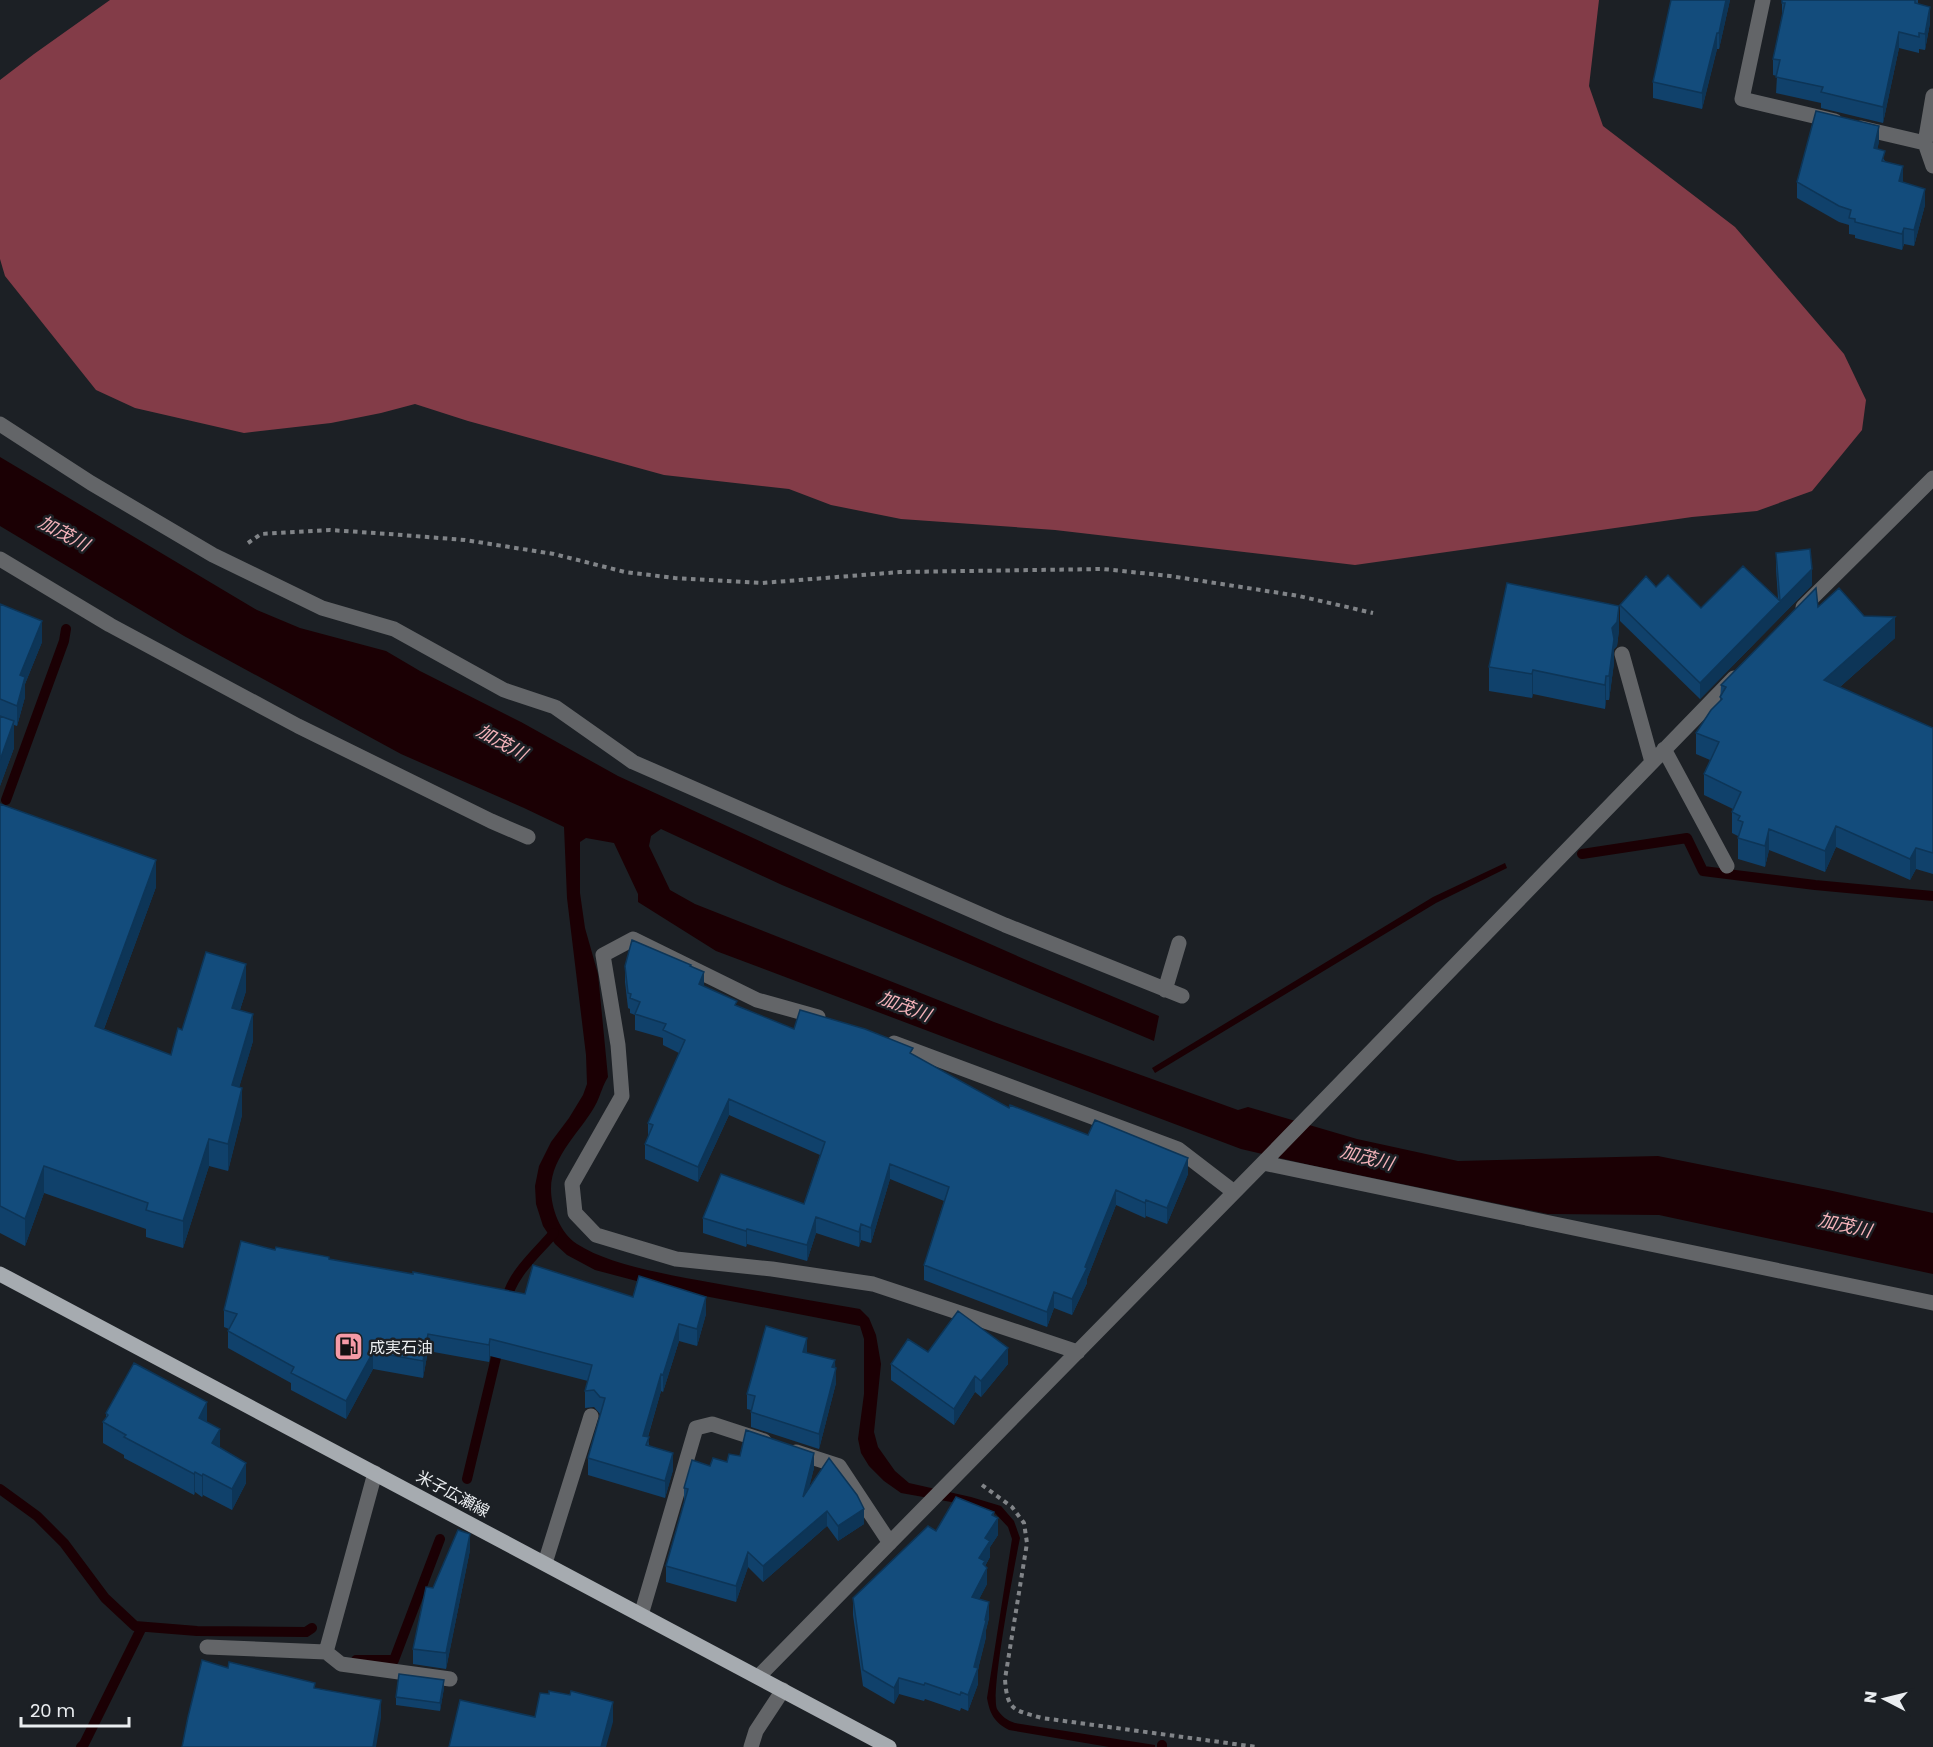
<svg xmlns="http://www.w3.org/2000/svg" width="1933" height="1747" font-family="Poppins,'Noto Sans JP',sans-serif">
<rect width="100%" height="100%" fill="#1c2025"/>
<path fill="#833c48" d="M110 0H1599L1589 86 1603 126 1735 227 1844 354 1866 400 1862 430 1812 491 1757 511 1692 517 1355 565 1055 530 901 519 831 505 789 489 664 475 468 421 415 404 381 413 331 423 244 433 135 408 96 390 5 276 0 259V80L34 54Z"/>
<path fill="#1b0004" d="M0 457 257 610 300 628 386 651 420 671 521 722 618 776 829 873 1031 962 1159 1016 1154 1041 782 885 661 829 651 836 649 846 670 890 695 904 994 1022 1238 1110 1248 1107 1357 1139 1458 1161 1658 1156 1828 1190 1933 1213V1274L1659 1215 1548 1214 1310 1165 1241 1149 716 951 638 902V894L614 843 586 838 580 842V893L585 928 598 974 608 1077C603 1085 601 1093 597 1102 583 1130 551 1155 551 1189 551 1208 560 1233 577 1244 609 1265 670 1275 708 1282 758 1291 809 1300 860 1309L869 1318 876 1335 881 1364 874 1432 878 1447 895 1471 909 1483 971 1497 1001 1506 1014 1521 1020 1538C1015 1563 990 1694 997 1709 1001 1716 1008 1721 1015 1723L1155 1745V1747H1109L1009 1730C994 1722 990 1714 987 1698L1012 1539 1008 1527 994 1512 968 1505 901 1493 884 1481 869 1466 861 1453 858 1439 864 1394V1339L860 1326 663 1288 595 1270 567 1255 555 1244 543 1226 536 1204 535 1186 539 1166 551 1142 569 1118 583 1095 587 1084 586 1055 567 898 564 827 524 808 401 754 184 636 0 526Z
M1505 863 1507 868 1436 903 1155 1073 1152 1068 1433 897Z"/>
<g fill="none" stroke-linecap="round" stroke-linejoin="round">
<path stroke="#1b0004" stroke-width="10" d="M6 800 64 641 66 629
M1582 854 1687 838 1703 871 1815 885 1933 896
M506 1303C510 1275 537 1253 554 1233
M467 1479 499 1345
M0 1489 37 1516 64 1543 105 1598 135 1626 197 1631 306 1632 312 1628
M356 1660H394L440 1539
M81 1747 84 1744 142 1627
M1162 1747V1745"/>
<path stroke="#818488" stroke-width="4" stroke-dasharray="4.5 4.5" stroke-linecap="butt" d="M248 543 261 534 330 530 389 534 465 540 554 554 625 572 675 578 762 583 900 572 1103 569 1170 576 1299 596 1373 613
M982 1485 1012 1507 1024 1523 1027 1543 1005 1679C1007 1711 1014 1710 1042 1718L1257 1747"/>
<path stroke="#636568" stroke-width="15" d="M1763 0 1742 99 1835 121
M1933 96 1925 143 1933 166
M1861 128 1925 143
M0 424 91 483 213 555 322 608 394 629 504 690 555 707 633 762 1005 925 1182 996
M0 559 110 625 298 726 491 821 528 837
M1803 607 1933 478
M1622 654 1652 762
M1664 749 1727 866
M1165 990 1179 943
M818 1017 757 1000 633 939 603 955 618 1045 622 1096 572 1184 575 1213 596 1235 676 1259 772 1269 873 1284 1078 1352
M894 1043 1178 1149 1234 1192
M1263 1163 1933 1303
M796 1452 839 1466 890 1543
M545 1563 591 1416
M641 1615 696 1428 712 1424 764 1441
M207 1647 326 1652 341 1664 450 1679
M326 1652 375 1473
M758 1677 1263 1163 1734 678
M751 1747 756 1731 783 1690"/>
<path stroke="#a6abb0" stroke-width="15" d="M0 1274 889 1747"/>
</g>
<path fill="#10416b" d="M1671 0H1730L1719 49H1717L1702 109 1653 98V82Z
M1918 0V4L1930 23 1925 50 1919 49V53L1899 48 1883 123 1821 108V103L1776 93 1777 76 1773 75V59L1782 16V3Z
M1879 142 1877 149 1885 161 1903 181V183L1925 205 1914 246 1904 244 1902 250 1855 238V235L1849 234V225L1839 222 1797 198V182Z
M1776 553 1812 585 1700 699 1620 621V605L1656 587 1701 608 1778 599 1776 569Z
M0 604 42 642 25 684V697L17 726 14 725V748L0 786Z
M1818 607 1864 616 1895 638 1840 687 1933 728V874L1916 869 1910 880 1836 847 1825 872 1769 850 1765 867 1738 859V836L1732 833V812L1733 809 1704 795V774L1710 760 1696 754V733L1720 702 1721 685Z
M1619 630 1617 646 1614 649V663L1609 700H1606L1605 709 1533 694 1532 698 1489 691V667Z
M0 804 156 887 104 1029 171 1055 182 1030 246 991 240 1010 253 1041 239 1087 242 1115 228 1171 209 1166 183 1248 146 1237V1229L44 1193 25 1246 0 1233Z
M625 966H691L704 986 737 1006 794 1029 913 1055 1009 1108 1188 1174 1167 1224 1146 1216 1145 1218 1116 1205 1087 1279V1283L1072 1315 1054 1308 1047 1327 924 1280V1265L944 1201 890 1179 871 1243 861 1240 859 1247 816 1233 807 1261 747 1244 746 1247 703 1233V1218L804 1204 820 1155 729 1115 698 1182 645 1159V1144L648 1137V1123L679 1053 663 1045V1038L635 1030V1015L630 1013V1009L628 1008 625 982Z
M275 1250 525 1294 633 1297 706 1314 697 1346 679 1341 663 1392 661 1391 648 1437 649 1445 673 1470 665 1498 588 1475V1458L600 1414 594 1407 585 1408V1391L588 1381 490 1356 489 1362 428 1351 423 1378 373 1369 346 1419 291 1390V1383L228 1348V1331L229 1329 224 1327V1310Z
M928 1352 1008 1364 981 1397 975 1392 954 1425 891 1380V1364Z
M807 1353 835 1368 836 1383 819 1449 751 1427V1410L747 1409V1394Z
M106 1413 207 1422 220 1448 246 1483 232 1510 203 1495 202 1497 195 1492 194 1495 124 1458V1455L103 1443V1422L106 1419Z
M727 1462 814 1468 809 1487 864 1524 838 1541 827 1526 763 1582 748 1567 736 1602 666 1582V1566L684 1503V1488L710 1466Z
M994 1516 998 1535 990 1547V1557L985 1566 987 1584 979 1599 989 1618 986 1630V1637L978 1669V1684L968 1711 961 1708 960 1711 925 1699 924 1701 899 1694 894 1704 863 1686 853 1615V1598L936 1531Z
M470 1550 446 1669 413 1664V1649Z
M444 1688 440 1711 396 1705V1697Z"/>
<path fill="#0d3557" d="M1726 0H1730L1719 49V33Z
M1930 7V23L1925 50V34Z
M1899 32V48L1883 123V107Z
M1717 33V49L1702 109V93Z
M1879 126V142L1874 164V148Z
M1903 166V181L1899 197V181Z
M1925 189V205L1914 246V230Z
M1904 228V244L1902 250V234Z
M1812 569V585L1700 699V683Z
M1619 606V630L1617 646 1614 649V663L1609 700V676L1612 628Z
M1895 617V638L1824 701V680Z
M42 621V642L25 684V697L17 726V706L20 675Z
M1533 670V694L1532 698V674Z
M1606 676V700L1605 709V685Z
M14 721V748L0 786V760Z
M1836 826V847L1825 872V851Z
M1769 829V850L1765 867V846Z
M1916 848V869L1910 880V859Z
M156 860V887L95 1053V1026Z
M246 964V991L232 1034V1008Z
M704 972V987L699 984Z
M253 1014V1041L232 1112V1085Z
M242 1088V1115L228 1171V1144Z
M729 1099V1115L698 1182V1167Z
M209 1139V1166L183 1248V1221Z
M1188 1158V1174L1167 1224V1208Z
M890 1164V1179L871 1243V1228Z
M44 1166V1193L25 1246V1219Z
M1116 1190V1205L1087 1279V1283L1072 1315V1299Z
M1146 1200V1216L1145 1218V1203Z
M816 1217V1233L807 1261V1245Z
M861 1224V1240L859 1247V1232Z
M747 1229V1244L746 1247V1231Z
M1054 1292V1308L1047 1327V1312Z
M706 1297V1314L697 1346V1329Z
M679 1324V1341L663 1392V1375Z
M428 1334V1351L423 1378V1361Z
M807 1338V1353L803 1352Z
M490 1339V1356L489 1362V1345Z
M1008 1348V1364L981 1397V1381Z
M373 1352V1369L346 1419V1401Z
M835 1360 836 1383 819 1449V1434L832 1367Z
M661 1374V1391L643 1453V1436Z
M975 1376V1392L954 1425V1409Z
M207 1402V1423L199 1418Z
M220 1429V1450L212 1443Z
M673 1453V1470L665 1498V1481Z
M814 1453V1468L803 1512V1497Z
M246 1463V1483L232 1510V1489Z
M195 1472V1492L194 1495V1474Z
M203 1474V1495L202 1497V1476Z
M864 1509V1524L838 1541V1526Z
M827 1511V1526L763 1582V1566Z
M994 1512V1524L998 1518V1535L990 1547V1557L985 1566 987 1568V1584L972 1613V1597L979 1558 992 1515Z
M470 1534V1550L446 1669V1653Z
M748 1552V1567L736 1602V1586Z
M989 1602V1618L986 1630V1637L978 1669V1684L968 1711V1695Z
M899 1678V1694L894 1704V1688Z
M444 1680V1688L440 1711V1703Z
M381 1700V1718L376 1747H373Z
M613 1702V1722L606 1747H601Z"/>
<path fill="#134c7c" stroke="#0d3557" stroke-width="1.5" d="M1671 0H1726L1719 33H1717L1702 93 1653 82Z
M1782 0H1915V3L1930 7 1925 34 1919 33V37L1899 32 1883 107 1821 92 1823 87 1776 77 1780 60 1773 59 1785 3H1782Z
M1816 111 1879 126 1874 148 1885 151 1882 161 1903 166 1899 181 1925 189 1914 230 1904 228 1902 234 1855 222V219L1849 218 1851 210 1839 206 1797 182Z
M1810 549 1812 569 1700 683 1620 605 1646 576 1656 587 1668 575 1701 608 1743 566 1780 601 1776 553Z
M1507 583 1619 606 1617 622 1612 628 1614 639 1609 676H1606L1605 685 1533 670 1532 674 1489 667Z
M1816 588 1818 607 1839 588 1864 616 1895 617 1824 680 1933 728V853L1916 848 1910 859 1836 826 1825 851 1769 829 1765 846 1738 838 1743 822 1738 820 1740 816 1732 812 1741 792 1704 774 1719 742 1696 733 1711 710 1722 699 1720 697 1726 687 1721 685Z
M0 604 42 621 20 675 25 677 17 706 0 699Z
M0 716 14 721 0 760Z
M0 804 156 860 95 1026 171 1055 178 1028 182 1030 206 952 246 964 232 1008 253 1014 232 1085 242 1088 228 1144 209 1139 183 1221 146 1210 148 1203 44 1166 25 1219 0 1206Z
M632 940 691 965 690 966 704 972 699 984 737 1001 735 1005 794 1029 800 1010 865 1029 913 1048 910 1053 1009 1108 1010 1105 1088 1135 1095 1120 1188 1158 1167 1208 1146 1200 1145 1203 1116 1190 1085 1267 1087 1268 1072 1299 1054 1292 1047 1312 924 1265 949 1187 890 1164 871 1228 861 1224 859 1232 816 1217 807 1245 747 1229 746 1231 703 1218 721 1174 804 1204 825 1142 729 1099 698 1167 645 1144 653 1125 648 1123 685 1040 663 1030 666 1024 635 1014 640 1002 630 998 631 994 628 993 625 966Z
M241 1241 275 1250 276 1247 329 1257V1259L413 1274V1272L525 1294 533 1265 633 1297 639 1276 706 1297 697 1329 679 1324 663 1375 661 1374 643 1436 649 1437 646 1445 673 1453 665 1481 588 1458 605 1398 600 1397 594 1390 585 1391 592 1365 490 1339 489 1345 428 1334 423 1361 373 1352 346 1401 291 1373 294 1367 228 1331 237 1314 224 1310Z
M958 1311 1008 1348 981 1381 975 1376 954 1409 891 1364 908 1339 928 1352Z
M766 1326 807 1338 803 1352 835 1360 832 1367 836 1368 819 1434 751 1412 755 1396 747 1394Z
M134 1363 207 1402 199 1418 220 1429 212 1443 246 1463 232 1489 203 1474 202 1476 195 1472 194 1474 124 1437 126 1435 103 1422 108 1415 106 1413Z
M746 1430 814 1453 803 1497 829 1458 857 1495 864 1509 838 1526 827 1511 763 1566 748 1552 736 1586 666 1566 688 1489 684 1488 692 1460 710 1466 713 1458 727 1462 729 1454 740 1456Z
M956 1497 994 1512 992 1515 998 1518 985 1538 990 1541 979 1558 985 1561 983 1564 987 1568 972 1597 989 1602 985 1620 986 1621 974 1667 978 1668 968 1695 961 1692 960 1695 925 1683 924 1685 899 1678 894 1688 863 1670 853 1598 928 1526 936 1531Z
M458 1530 470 1534 446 1653 413 1649 426 1587 433 1588Z
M202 1660 228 1668 229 1662 315 1683 314 1688 381 1700 373 1747H182L188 1717Z
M399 1674 444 1680 440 1703 396 1697Z
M549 1691 570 1695 571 1691 613 1702 601 1747H449L460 1700 535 1717 540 1693 549 1694Z"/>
<defs>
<symbol id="fuel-square" viewBox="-11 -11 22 22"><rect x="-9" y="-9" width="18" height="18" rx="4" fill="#f49aa6" stroke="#1c2025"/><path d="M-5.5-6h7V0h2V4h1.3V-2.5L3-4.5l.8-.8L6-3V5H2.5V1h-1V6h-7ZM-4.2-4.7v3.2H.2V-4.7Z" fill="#111"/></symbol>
</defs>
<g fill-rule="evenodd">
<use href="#fuel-square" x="332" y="1330" width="33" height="33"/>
</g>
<g text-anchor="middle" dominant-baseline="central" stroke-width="5" stroke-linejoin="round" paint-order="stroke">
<g font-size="16" fill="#eaedf0" stroke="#1c2025" text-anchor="start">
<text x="369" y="1347">成実石油</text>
</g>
<g font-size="16" fill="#eaedf0" stroke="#1c2025">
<text transform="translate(453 1494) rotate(28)">米子広瀬線</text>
</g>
<g font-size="18" font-style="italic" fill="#f5b3ba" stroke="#1c2025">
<text transform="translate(64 533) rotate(28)">加茂川</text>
<text transform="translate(502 742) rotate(29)">加茂川</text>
<text transform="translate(905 1006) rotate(21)">加茂川</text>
<text transform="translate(1367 1157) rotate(15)">加茂川</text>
<text transform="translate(1845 1225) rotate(13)">加茂川</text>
</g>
</g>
<g transform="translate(1885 1699) rotate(277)" stroke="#1c2025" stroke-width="4.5" paint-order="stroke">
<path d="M0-4.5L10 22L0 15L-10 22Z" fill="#eaedf0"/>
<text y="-9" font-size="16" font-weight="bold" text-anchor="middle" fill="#eaedf0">N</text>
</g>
<path d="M21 1717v9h108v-9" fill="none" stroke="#eaedf0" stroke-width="3"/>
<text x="30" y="1717" font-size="18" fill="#eaedf0" stroke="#1c2025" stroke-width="4.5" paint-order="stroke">20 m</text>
</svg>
